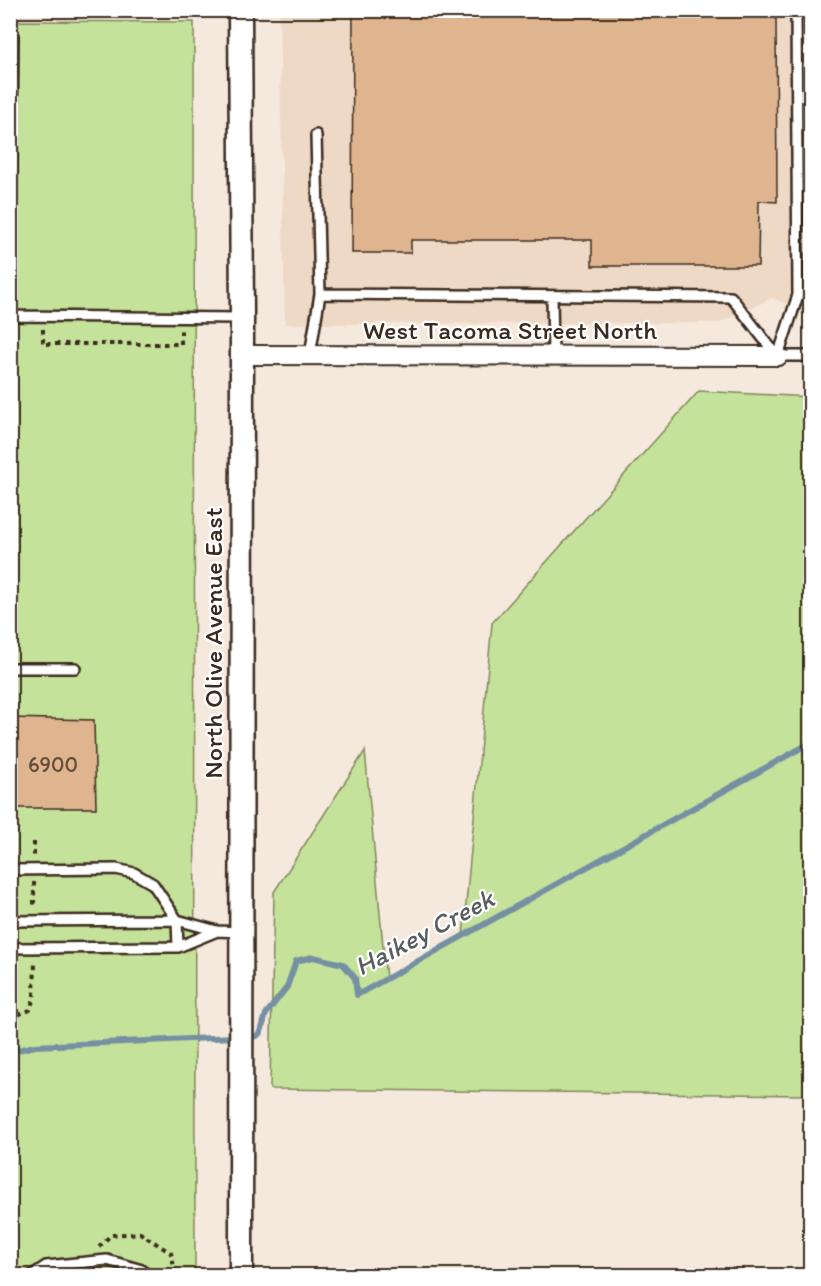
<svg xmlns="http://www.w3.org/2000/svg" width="821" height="1286" font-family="Itim,sans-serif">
<rect width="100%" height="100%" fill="#f5e9dd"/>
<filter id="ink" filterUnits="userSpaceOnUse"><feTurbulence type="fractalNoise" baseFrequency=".0167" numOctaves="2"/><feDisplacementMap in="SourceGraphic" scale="12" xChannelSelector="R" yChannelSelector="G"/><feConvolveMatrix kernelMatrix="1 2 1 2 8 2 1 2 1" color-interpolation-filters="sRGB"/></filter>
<g filter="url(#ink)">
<path fill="#eed9c6" d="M279 11H810V314L772 298 719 323 285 324Z"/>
<path fill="#c5e29a" stroke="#80865c" stroke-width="1.5" d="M11 21 194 22 195 1275 11 1276Z
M699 391 810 397V1095L270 1089 274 892 365 751 386 979 463 936 492 623Z"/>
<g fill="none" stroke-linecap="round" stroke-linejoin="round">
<path stroke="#7590a3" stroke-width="6" d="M10 1052 35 1046 257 1036 261 1032 266 1014 287 987 296 961 313 957 343 964 355 978 357 995 810 743"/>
</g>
<path fill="#dfb58f" stroke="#3b2a1e" stroke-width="1.5" d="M353 10H758V17H776L777 202 759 201 758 266H592V240H411V253H352Z
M10 718 94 720 96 808H10Z"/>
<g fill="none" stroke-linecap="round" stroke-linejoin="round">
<defs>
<path id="service" d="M316 135 320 294 731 297 777 356
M552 296 553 356
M12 316 241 318
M10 318 13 35
M310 355 320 294
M778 356 798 295 796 10
M778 356H810
M10 668H75
M10 870 116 869 134 873 153 884 177 920 178 947
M10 921 177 920 217 931 240 932
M10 948 178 947 217 931
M31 1276 46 1266 107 1260 142 1270"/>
<path id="minor" d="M242 355 778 356"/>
<path id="tertiary" d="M240 10 242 318 241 1276"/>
</defs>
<use href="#service" stroke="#3b2a1e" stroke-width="14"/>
<use href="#minor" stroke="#3b2a1e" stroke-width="22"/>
<use href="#tertiary" stroke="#3b2a1e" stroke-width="27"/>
<path stroke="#3b2a1e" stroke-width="4" stroke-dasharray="4.5 4.5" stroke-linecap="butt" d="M43 329V344H181V330
M34 842V856
M34 882V907
M10 1018 30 1010 34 997 35 961
M99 1247 111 1235 140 1233 171 1253 175 1271 172 1276"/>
<use href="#service" stroke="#fff" stroke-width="9"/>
<use href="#minor" stroke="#fff" stroke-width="18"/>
<use href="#tertiary" stroke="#fff" stroke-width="22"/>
</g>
</g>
<g text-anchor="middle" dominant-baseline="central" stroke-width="4.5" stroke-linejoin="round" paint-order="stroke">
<g font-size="22" fill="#644d3a">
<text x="53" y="764">6900</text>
</g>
<g font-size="26" fill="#3b2a1e" stroke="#fff">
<text x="510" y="330">West Tacoma Street North</text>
<text transform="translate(213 643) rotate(-90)">North Olive Avenue East</text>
</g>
<g font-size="27" font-style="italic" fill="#585d60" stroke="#fff">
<text transform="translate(424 932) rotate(-28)">Haikey Creek</text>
</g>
</g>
<rect width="821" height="1286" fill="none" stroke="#fff" stroke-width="36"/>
<rect x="18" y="18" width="785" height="1250" fill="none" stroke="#3b2a1e" stroke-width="2" filter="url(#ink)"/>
</svg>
